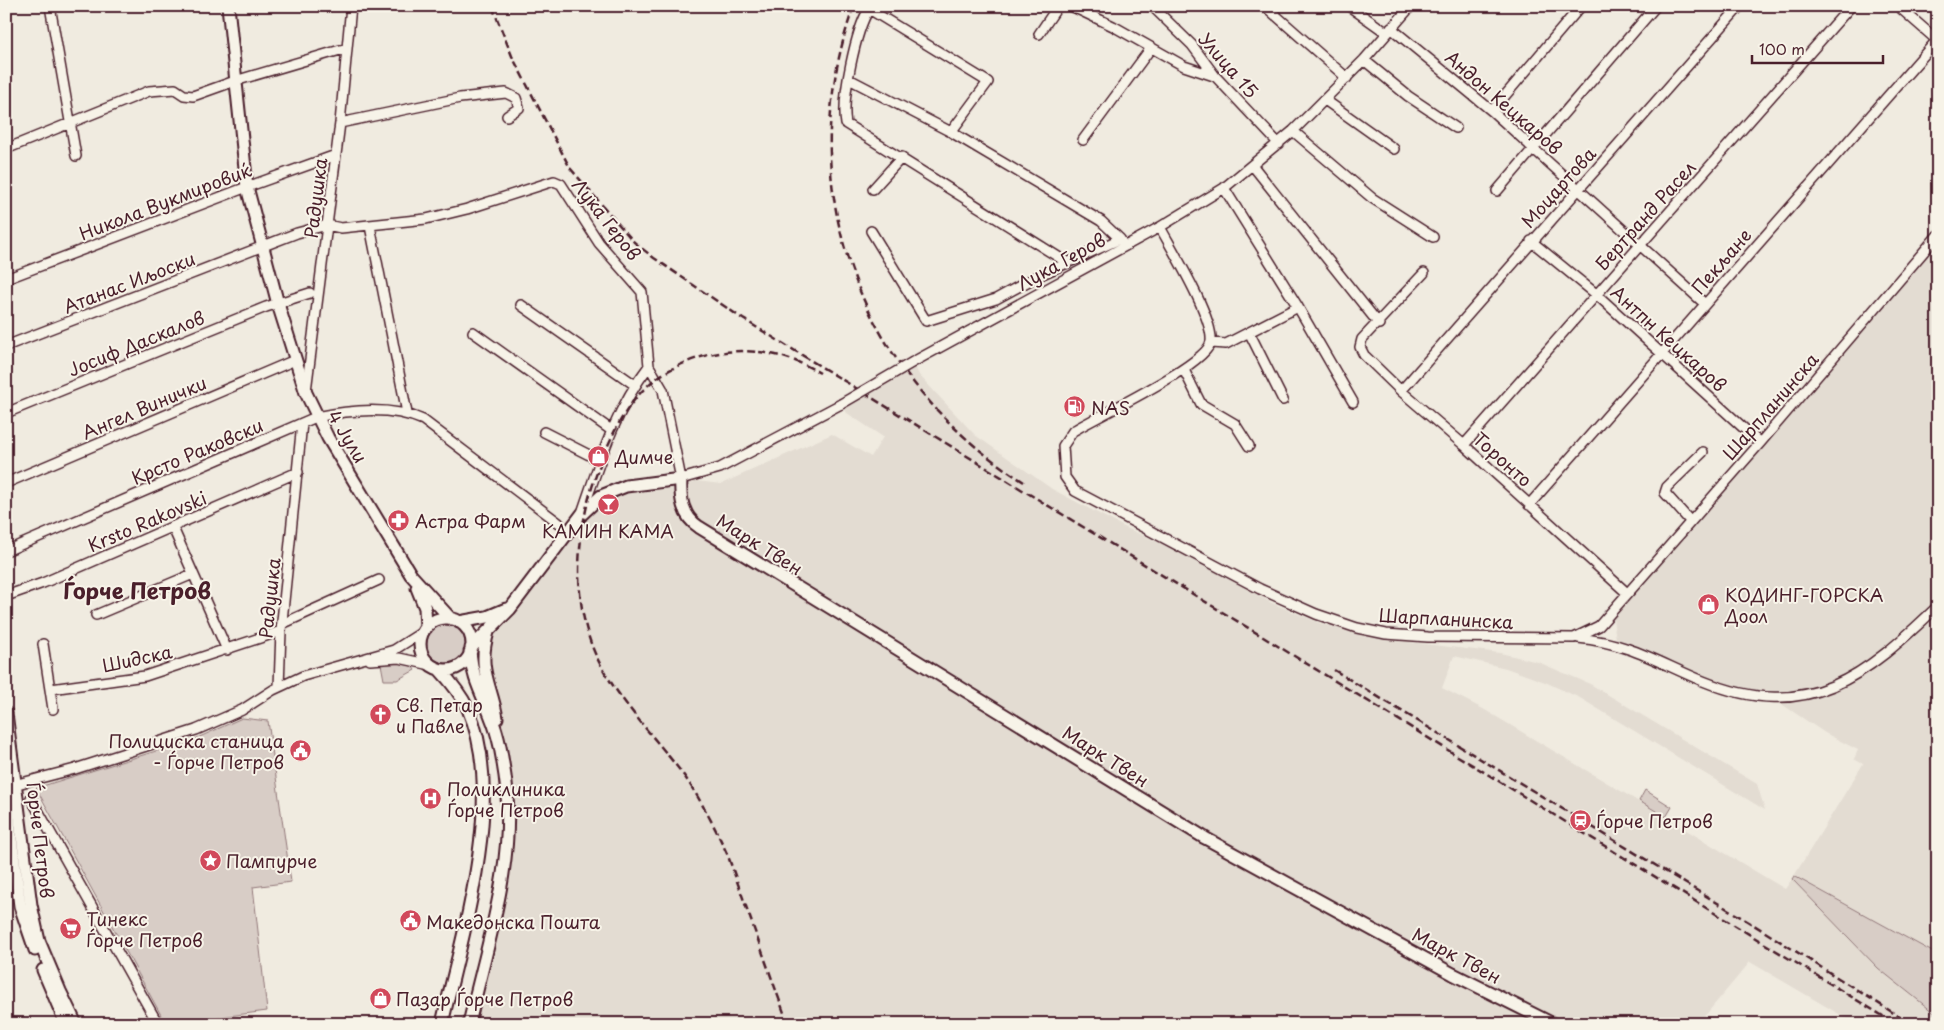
<svg xmlns="http://www.w3.org/2000/svg" width="1944" height="1030" font-family="'Playpen Sans',sans-serif">
<rect width="100%" height="100%" fill="#f0ebe0"/>
<filter id="ink" filterUnits="userSpaceOnUse"><feTurbulence type="fractalNoise" baseFrequency=".02" numOctaves="2"/><feDisplacementMap in="SourceGraphic" scale="10" xChannelSelector="R" yChannelSelector="G"/><feConvolveMatrix kernelMatrix="1 2 1 2 8 2 1 2 1" color-interpolation-filters="sRGB"/></filter>
<g filter="url(#ink)">
<path fill="#e3dcd2" d="M1938 235V955L1794 876 1863 764 1854 759 1858 750 1825 733 1783 705 1759 695 1742 693 1621 645 1616 639 1612 612Z
M913 362 919 375 975 435 1052 489 1124 527 1176 550 1272 603 1320 623 1367 637 1500 653 1538 662 1590 684 1757 784 1765 810 1580 698 1545 682 1506 668 1454 656 1442 688 1485 710 1785 889 1792 879 1878 968 1938 1016V1024H1856L1750 962 1698 1024H469L508 821 485 677 488 632 601 496 681 479 721 484 832 434 871 457 883 437 847 413 841 404Z"/>
<path fill="#d8cdc6" stroke="#917678" d="M427 644a19 19 0 1 1 38 0a19 19 0 1 1-38 0Z
M394 662 412 666 415 670 397 680H384L381 664Z
M242 718 268 721 291 882 253 887 267 1011 166 1024 36 788 195 739Z
M1645 790 1672 807 1666 817 1639 801Z
M1794 876 1938 955V966L1933 970V988L1938 993V1016L1878 968 1792 879Z"/>
<g fill="none" stroke-linecap="round" stroke-linejoin="round">
<defs>
<path id="street" d="M50 6 76 156
M1071 6 1113 26 1184 66 1214 76
M1265 6 1347 78
M1349 6 1387 33
M1898 6 1938 41
M1154 8 1192 45 1215 76 1279 144
M1391 28 1492 111 1705 304
M1039 34 1058 6
M1364 60 1408 96 1456 128
M849 79 951 132 1101 221 1120 239 1124 246
M1325 100 1394 149
M1492 111 1581 6
M340 123 460 98 506 93 516 98 519 108 507 116
M1293 131 1372 198 1433 237
M951 132 988 82 869 9C856 30 841 98 846 124L1068 263
M1083 140 1151 48
M6 149 149 91 175 89 184 95 193 96 235 81 347 48
M1253 166 1379 324
M1224 188 1298 307
M873 189 902 157
M1497 191 1656 6
M370 226 407 413
M1160 227C1173 251 1213 317 1211 341 1209 364 1097 416 1073 431L1063 446 1065 477 1075 491 1260 589 1316 614 1357 628 1386 634 1428 637 1574 638 1599 626 1760 443 1938 235
M871 231 926 321 996 299 1036 277 1120 239
M1531 241 1596 294 1760 443
M1424 273 1362 339 1360 347 1364 355 1401 391 1464 445 1627 593
M6 279 247 187 336 155
M521 305 635 385
M473 332 611 430
M1249 332 1283 400
M1211 343 1226 344 1298 307 1353 402
M6 346 297 233 327 225 341 228 426 219 467 209 554 181 561 184 599 243 642 292 649 366 663 390 681 479 720 468 841 404
M913 362 1160 227 1224 188 1293 131 1364 60 1411 6
M1184 370 1201 404 1235 424 1249 446
M306 391 340 123 351 6
M1401 391 1740 6
M6 413 266 307 310 293
M544 432 599 460
M1464 445 1851 6
M6 483 295 360
M1529 505 1938 39
M582 513C600 461 615 410 649 366
M1690 521 1665 493 1667 487 1703 452
M173 528 227 650
M6 551 316 417C349 410 392 406 423 420L559 523
M6 596 43 583 298 472
M96 615 193 574
M282 624 379 580
M1578 638C1629 643 1657 662 1703 681 1809 724 1865 676 1938 606
M43 644 53 709
M370 660 399 658 431 665
M279 687 281 631 302 423
M51 689 145 676 281 631
M6 787 75 769 196 730 242 710 273 690 303 676 394 650 424 631
M31 798 158 1024"/>
<path id="secondary" d="M228 6 247 187 278 304 306 393 328 438 411 575 451 619
M417 588 425 608 426 628
M420 644a26 26 0 1 1 52 0a26 26 0 1 1-52 0Z
M459 622 487 617 506 609
M488 632C477 670 491 683 497 718
M471 648 510 609 582 514 601 496 626 486 681 479C680 498 682 516 699 527L1205 838 1453 974 1553 1024
M439 669C451 682 461 694 468 709 507 797 462 934 442 1024
M6 713 31 905 39 941 60 991 76 1024
M6 800 20 906 35 950
M43 970 66 1024
M469 1024C487 944 517 858 505 776 502 756 499 736 491 717 482 694 472 677 470 652"/>
</defs>
<use href="#street" stroke="#4a1f2b" stroke-width="12"/>
<use href="#secondary" stroke="#4a1f2b" stroke-width="15"/>
<use href="#street" stroke="#f7f3e8" stroke-width="9"/>
<use href="#secondary" stroke="#f7f3e8" stroke-width="11"/>
<path stroke="#4a1f2b" stroke-width="2.5" stroke-dasharray="8 4" stroke-linecap="butt" d="M492 6 512 56 570 168 634 242 654 258 743 319 1896 1024
M854 6C788 188 861 379 1024 482
M1334 670 1762 930 1911 1024
M788 1024 728 856C716 829 702 802 685 777 656 738 619 702 597 658 570 600 576 528 598 470 612 433 630 393 666 372 715 344 771 344 820 373"/>
<defs>
<path id="street-bridge" d="M841 404 913 362"/>
</defs>
<use href="#street-bridge" stroke="#4a1f2b" stroke-width="12" stroke-linecap="butt"/>
<use href="#street-bridge" stroke="#f7f3e8" stroke-width="9"/>
</g>
</g>
<defs>
<symbol id="fuel-disc" viewBox="-11 -11 22 22"><circle r="9.5" fill="#d1495b" stroke="#f7f3e8"/><path d="M-5.5-6h7V0h2V4h1.3V-2.5L3-4.5l.8-.8L6-3V5H2.5V1h-1V6h-7ZM-4.2-4.7v3.2H.2V-4.7Z" fill="#fff"/></symbol>
<symbol id="shop-disc" viewBox="-11 -11 22 22"><circle r="9.5" fill="#d1495b" stroke="#f7f3e8"/><path d="M-5-2.5h2.3a2.7 3.5 0 0 1 5.4 0H5L5.5 6h-11ZM-1.5-2.5h3a1.5 2.3 0 0 0-3 0Z" fill="#fff"/></symbol>
<symbol id="bar-disc" viewBox="-11 -11 22 22"><circle r="9.5" fill="#d1495b" stroke="#f7f3e8"/><path d="M-6-5H6L.8 .8V4.5H3.5V6h-7V4.5H-.8V.8Z" fill="#fff"/></symbol>
<symbol id="pharmacy-disc" viewBox="-11 -11 22 22"><circle r="9.5" fill="#d1495b" stroke="#f7f3e8"/><path d="M-2-6h4v4h4v4h-4v4h-4v-4h-4v-4h4Z" fill="#fff"/></symbol>
<symbol id="church-disc" viewBox="-11 -11 22 22"><circle r="9.5" fill="#d1495b" stroke="#f7f3e8"/><path d="M-1.2-6h2.4v3.5h3.3v2.4h-3.3V6h-2.4V-.1h-3.3v-2.4h3.3Z" fill="#fff"/></symbol>
<symbol id="civic-disc" viewBox="-11 -11 22 22"><circle r="9.5" fill="#d1495b" stroke="#f7f3e8"/><path d="M-.6-6.5H3V-4.5H.6V-3L4-1V1h2V6H-6V1h2V-1L-.6-3ZM-1.2 2.5V6h2.4V2.5Z" fill="#fff"/></symbol>
<symbol id="hospital-disc" viewBox="-11 -11 22 22"><circle r="9.5" fill="#d1495b" stroke="#f7f3e8"/><path d="M-5-5h3v3.5h4V-5h3V5h-3V1.5h-4V5h-3Z" fill="#fff"/></symbol>
<symbol id="station-disc" viewBox="-11 -11 22 22"><circle r="9.5" fill="#d1495b" stroke="#f7f3e8"/><path d="M-3-6H3Q5-6 5-4V2Q5 4 3 4L4.5 6H3L1.5 4h-3L-3 6H-4.5L-3 4Q-5 4-5 2V-4Q-5-6-3-6ZM-3.5-4v3h7v-3ZM-3.5 1v1.5H-2V1ZM2 1v1.5H3.5V1Z" fill="#fff"/></symbol>
<symbol id="sight-disc" viewBox="-11 -11 22 22"><circle r="9.5" fill="#d1495b" stroke="#f7f3e8"/><path d="M0-6L1.8-2.2L6-1.7L2.9 1.2L3.7 5.4L0 3.3L-3.7 5.4L-2.9 1.2L-6-1.7L-1.8-2.2Z" fill="#fff"/></symbol>
<symbol id="supermarket-disc" viewBox="-11 -11 22 22"><circle r="9.5" fill="#d1495b" stroke="#f7f3e8"/><path d="M-6-5.5h2.5l.6 2H6L4.5 2H-2.5L-4.4-4H-6ZM-1.5 3.2a1.3 1.3 0 1 0 .1 0ZM3 3.2a1.3 1.3 0 1 0 .1 0Z" fill="#fff"/></symbol>
</defs>
<g fill-rule="evenodd">
<use href="#fuel-disc" x="1062" y="394" width="25" height="25"/>
<use href="#shop-disc" x="586" y="444" width="25" height="25"/>
<use href="#bar-disc" x="596" y="492" width="25" height="25"/>
<use href="#pharmacy-disc" x="386" y="508" width="25" height="25"/>
<use href="#shop-disc" x="1696" y="592" width="25" height="25"/>
<use href="#church-disc" x="368" y="702" width="25" height="25"/>
<use href="#civic-disc" x="288" y="738" width="25" height="25"/>
<use href="#hospital-disc" x="418" y="786" width="25" height="25"/>
<use href="#station-disc" x="1568" y="808" width="25" height="25"/>
<use href="#sight-disc" x="198" y="848" width="25" height="25"/>
<use href="#civic-disc" x="398" y="908" width="25" height="25"/>
<use href="#supermarket-disc" x="58" y="916" width="25" height="25"/>
<use href="#shop-disc" x="368" y="986" width="25" height="25"/>
</g>
<g text-anchor="middle" dominant-baseline="central" stroke-width="4" stroke-linejoin="round" paint-order="stroke">
<g font-size="18" fill="#4a1f2b" stroke="#f7f3e8">
<text transform="translate(1229 65) rotate(49)">Улица 15</text>
<text transform="translate(1504 102) rotate(41)">Андон Кецкаров</text>
<text transform="translate(1558 187) rotate(-48)">Моцартова</text>
<text transform="translate(315 198) rotate(-83)">Радушка</text>
<text transform="translate(165 201) rotate(-21)">Никола Вукмировиќ</text>
<text transform="translate(1645 215) rotate(-48)">Бертранд Расел</text>
<text transform="translate(607 219) rotate(52)">Лука Геров</text>
<text transform="translate(1061 261) rotate(-29)">Лука Геров</text>
<text transform="translate(1721 261) rotate(-49)">Пекљане</text>
<text transform="translate(129 282) rotate(-21)">Aтанас Иљоски</text>
<text transform="translate(1669 338) rotate(42)">Антпн Кецкаров</text>
<text transform="translate(136 343) rotate(-22)">Јосиф Даскалов</text>
<text transform="translate(1770 406) rotate(-49)">Шарпланинска</text>
<text transform="translate(144 407) rotate(-23)">Ангел Винички</text>
<text transform="translate(348 436) rotate(59)">4 Јули</text>
<text transform="translate(197 451) rotate(-23)">Крсто Раковски</text>
<text transform="translate(1503 459) rotate(42)">Торонто</text>
<text transform="translate(147 521) rotate(-23)">Krsto Rakovski</text>
<text transform="translate(760 544) rotate(32)">Марк Твен</text>
<text transform="translate(269 598) rotate(-84)">Радушка</text>
<text transform="translate(1446 618) rotate(3)">Шарпланинска</text>
<text transform="translate(137 658) rotate(-12)">Шидска</text>
<text transform="translate(1106 756) rotate(32)">Марк Твен</text>
<text transform="translate(41 840) rotate(83)">Ѓорче Петров</text>
<text transform="translate(1457 955) rotate(28)">Марк Твен</text>
</g>
<g font-size="18" fill="#4a1f2b" stroke="#f7f3e8" text-anchor="start">
<text x="1091" y="407">NAS</text>
<text x="615" y="456">Димче</text>
<text x="415" y="520">Астра Фарм</text>
<text x="608" y="530" text-anchor="middle">КАМИН КАМА</text>
<text x="1725" y="594">КОДИНГ-ГОРСКА<tspan x="1725" dy="21">Доол</tspan></text>
<text x="396" y="704">Св. Петар<tspan x="396" dy="21">и Павле</tspan></text>
<text x="284" y="740" text-anchor="end">Полициска станица<tspan x="284" dy="21">- Ѓорче Петров</tspan></text>
<text x="447" y="788">Поликлиника<tspan x="447" dy="21">Ѓорче Петров</tspan></text>
<text x="1596" y="820">Ѓорче Петров</text>
<text x="226" y="860">Пампурче</text>
<text x="86" y="918">Тинекс<tspan x="86" dy="21">Ѓорче Петров</tspan></text>
<text x="426" y="921">Македонска Пошта</text>
<text x="396" y="998">Пазар Ѓорче Петров</text>
</g>
<g font-size="22" font-weight="bold" fill="#4a1f2b" stroke="#f7f3e8">
<text x="137" y="589">Ѓорче Петров</text>
</g>
</g>
<rect width="1944" height="1030" fill="none" stroke="#f7f3e8" stroke-width="25"/>
<rect x="12" y="12" width="1919" height="1005" fill="none" stroke="#4a1f2b" stroke-width="2" filter="url(#ink)"/>
<path d="M1752 55v8h131v-8" fill="none" stroke="#4a1f2b" stroke-width="2.5"/>
<text x="1759" y="55" font-size="15" fill="#4a1f2b" stroke="#f7f3e8" stroke-width="4" paint-order="stroke">100 m</text>
</svg>
